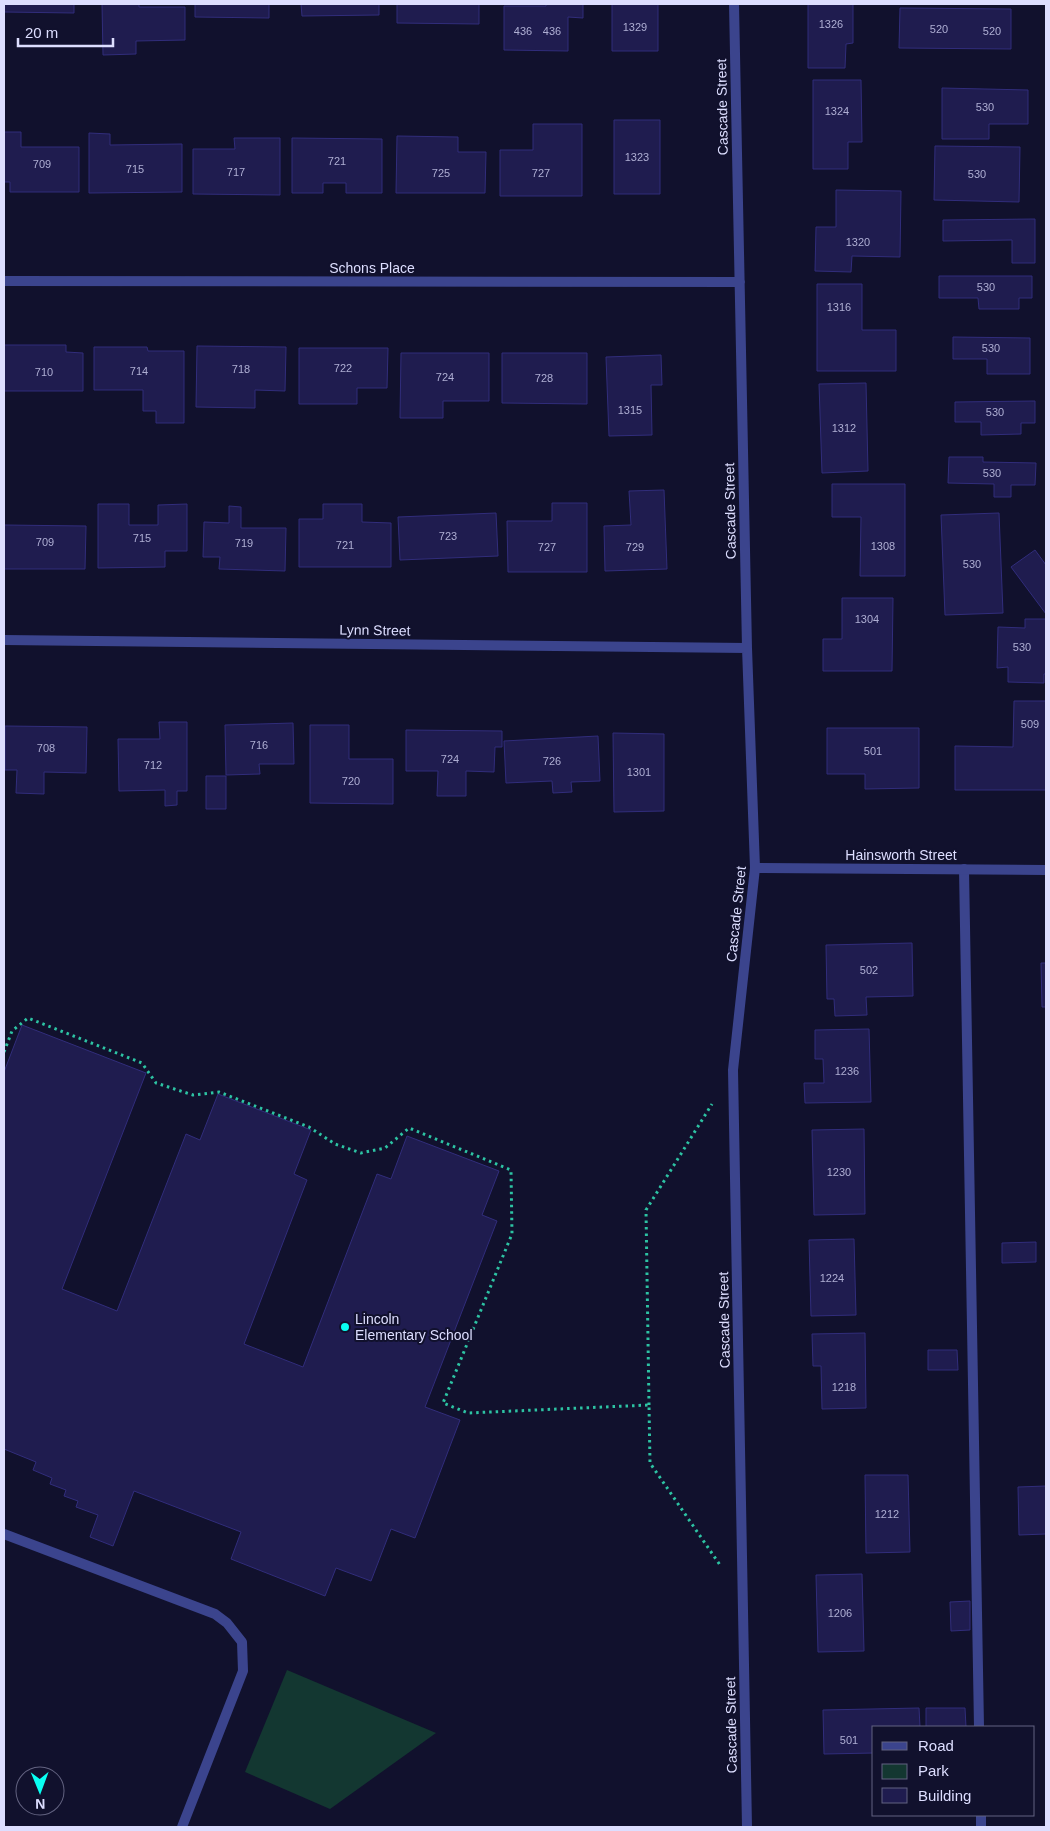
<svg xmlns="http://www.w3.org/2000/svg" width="1050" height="1831" font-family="Helvetica,sans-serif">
<rect width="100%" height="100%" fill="#11112d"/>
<path fill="#133731" d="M287 1670 436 1733 330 1809 245 1772Z"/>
<path fill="#1f1c4f" stroke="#312d7b" d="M4 4H74V13L4 12Z
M102 4H139V7H185V40L136 41V54L103 55Z
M195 4H269V18L195 17Z
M301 4H379V15L302 16Z
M397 4H479V24L397 23Z
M546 4H583V18L568 17V51L504 50V6H546Z
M612 4H658V51H612Z
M808 4H853V43L846 44 845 68H808Z
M900 8 1011 9V49L899 48Z
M813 80H861L862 142H848V169H813Z
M942 88 1028 90V124H989V139H942Z
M614 120H660V194H614Z
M533 124H582V196H500V150H533Z
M4 132H21V147H79V192H10V182H4Z
M89 133 110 134V145L182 144V192L89 193Z
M397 136 458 137V152H486L485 193H396Z
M234 138H280V195L193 194V149H235Z
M292 138 382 139V193H346V183H323V193H292Z
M935 146 1020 147 1019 202 934 200Z
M836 190 901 191 900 257 852 256 851 272 815 271 816 227H836Z
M1035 219V263H1012V240L943 241V220Z
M939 276H1032V298H1019V309H979L978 298H939Z
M817 284H862V330H896V371H817Z
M953 337 1030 338V374H987V359H953Z
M4 345H66V352L83 353V391H4Z
M197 346 286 347 285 391 255 390V408L196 407Z
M94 347H147L148 351H184V423H156V411H143V390H94Z
M299 348H388L387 388H357V404H299Z
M401 353H489V401H443V418H400Z
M502 353H587V404L502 403Z
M661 355 662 385H651L652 435 609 436 606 357Z
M866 383 868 471 822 473 819 384Z
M1035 401V423H1021V434L981 435V422H955V402Z
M949 457H983V462L1036 463 1035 485H1011V497H994V484L948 483Z
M832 484H905V576H860L861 517H832Z
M664 490 667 569 605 571 604 526 631 525 629 491Z
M552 503H587V572H508L507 521H552Z
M98 504H129V525H158V505L187 504V551H165V567L98 568Z
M323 504H362V522L391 523V567H299V519H323Z
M229 506 241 507V528H286L285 571 219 569 220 557H203L204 522 229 523Z
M496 513 498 556 400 560 398 517Z
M999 513 1003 613 945 615 941 515Z
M4 525 86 526 85 569H4Z
M1035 550 1046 565V614L1011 567Z
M842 598H893L892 671H823V639H842Z
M1025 619H1046V674H1044V683L1008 682V667L997 668 998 627 1025 628Z
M1014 701H1046V790H955V746L1013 747Z
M159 722H187V791H177V805L165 806V790L119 791 118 739H160Z
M293 723 294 764H259L260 774 226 775 225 725Z
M310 725H349V759H393V804L310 803Z
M5 726 87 727 86 773 44 772V794L16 793 17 770H5Z
M827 728H919V788L865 789V774H827Z
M406 730 502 731V747H495L494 772 466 771V796H437L438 771H406Z
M613 733 664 734V811L614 812Z
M598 736 600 781 571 782 572 792 553 793 552 781 506 783 504 741Z
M206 776H226V809H206Z
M912 943 913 996 866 997 867 1015 835 1016 834 999H827L826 945Z
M1041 963H1046V1007H1042Z
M22 1025 146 1073 62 1289 117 1311 186 1134 200 1140 218 1094 311 1130 294 1174 307 1180 244 1344 303 1367 377 1174 391 1179 407 1136 499 1171 482 1215 497 1221 425 1407 460 1420 415 1538 391 1529 371 1581 336 1568 325 1596 231 1559 241 1532 134 1491 113 1546 90 1537 98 1515 76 1507 78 1501 64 1496 66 1490 50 1484 52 1478 33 1470 36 1462 4 1449V1072Z
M869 1029 871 1102 805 1103 804 1083H824L823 1059H815V1030Z
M864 1129 865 1214 814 1215 812 1130Z
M854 1239 856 1315 811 1316 809 1240Z
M1036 1242V1262L1002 1263V1243Z
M865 1333 866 1408 822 1409 821 1366H813L812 1334Z
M928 1350H957L958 1370H928Z
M865 1475H908L910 1552 866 1553Z
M1046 1486V1534L1019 1535 1018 1487Z
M862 1574 864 1651 818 1652 816 1575Z
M970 1601V1630L951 1631 950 1602Z
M919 1708 920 1727H874V1753L824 1754 823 1710Z
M926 1708H965L966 1727H926Z"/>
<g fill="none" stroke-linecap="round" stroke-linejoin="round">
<path stroke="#2dc3a3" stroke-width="3" stroke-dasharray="2.5 4" stroke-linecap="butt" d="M4 1052 12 1031 28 1018 142 1063 156 1083 193 1095 219 1092 309 1127 335 1144 361 1153 385 1148 409 1128 511 1170 512 1234 443 1403 468 1413 649 1405 650 1463 720 1565
M649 1405 646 1210 712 1104"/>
<path stroke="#3b448d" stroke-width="10" d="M964 869 979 1727
M4 1534 215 1614 227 1623 242 1642 243 1671 182 1827
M981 1815V1827"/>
<path stroke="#3b448d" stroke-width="10" d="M734 4 747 648 755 868 733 1070 747 1827
M4 281 740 282
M4 640 747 648
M755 868 1046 870"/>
</g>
<circle fill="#09fff2" stroke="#11112d" stroke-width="2" cx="345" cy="1327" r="5"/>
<g text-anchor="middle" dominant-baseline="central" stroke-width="4" stroke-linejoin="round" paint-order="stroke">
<g font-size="11" fill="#aeaed3">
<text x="831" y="24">1326</text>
<text x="635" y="27">1329</text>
<text x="939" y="29">520</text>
<text x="523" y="31">436</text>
<text x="552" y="31">436</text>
<text x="992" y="31">520</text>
<text x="985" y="107">530</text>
<text x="837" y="111">1324</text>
<text x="637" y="157">1323</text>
<text x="337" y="161">721</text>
<text x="42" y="164">709</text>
<text x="135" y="169">715</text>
<text x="236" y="172">717</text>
<text x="441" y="173">725</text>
<text x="541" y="173">727</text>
<text x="977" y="174">530</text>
<text x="858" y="242">1320</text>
<text x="986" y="287">530</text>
<text x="839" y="307">1316</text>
<text x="991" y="348">530</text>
<text x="343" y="368">722</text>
<text x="241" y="369">718</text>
<text x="139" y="371">714</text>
<text x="44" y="372">710</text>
<text x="445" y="377">724</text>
<text x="544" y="378">728</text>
<text x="630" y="410">1315</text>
<text x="995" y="412">530</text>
<text x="844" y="428">1312</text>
<text x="992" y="473">530</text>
<text x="448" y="536">723</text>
<text x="142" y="538">715</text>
<text x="45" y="542">709</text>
<text x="244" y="543">719</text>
<text x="345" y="545">721</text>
<text x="883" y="546">1308</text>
<text x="547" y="547">727</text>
<text x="635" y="547">729</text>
<text x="972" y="564">530</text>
<text x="867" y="619">1304</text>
<text x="1022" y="647">530</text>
<text x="1030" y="724">509</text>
<text x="259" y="745">716</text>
<text x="46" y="748">708</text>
<text x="873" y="751">501</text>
<text x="450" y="759">724</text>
<text x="552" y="761">726</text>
<text x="153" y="765">712</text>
<text x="639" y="772">1301</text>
<text x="351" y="781">720</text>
<text x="869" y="970">502</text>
<text x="847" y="1071">1236</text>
<text x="839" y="1172">1230</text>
<text x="832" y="1278">1224</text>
<text x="844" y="1387">1218</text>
<text x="887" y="1514">1212</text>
<text x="840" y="1613">1206</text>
<text x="849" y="1740">501</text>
</g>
<g font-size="14" fill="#dddeff" stroke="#11112d">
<text transform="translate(722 107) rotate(-91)">Cascade Street</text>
<text x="372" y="268">Schons Place</text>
<text transform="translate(730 511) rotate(-91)">Cascade Street</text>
<text transform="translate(375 630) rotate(1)">Lynn Street</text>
<text x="901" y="855">Hainsworth Street</text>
<text transform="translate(736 914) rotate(-84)">Cascade Street</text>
<text transform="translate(724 1320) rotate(-91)">Cascade Street</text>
<text transform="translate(731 1725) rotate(-91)">Cascade Street</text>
</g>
<g font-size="14" fill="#dddeff" stroke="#11112d" text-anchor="start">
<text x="355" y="1319">Lincoln<tspan x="355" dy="16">Elementary School</tspan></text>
</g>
</g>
<rect width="1050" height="1831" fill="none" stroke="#dddeff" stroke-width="10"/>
<rect x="872" y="1726" width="162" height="90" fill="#11112d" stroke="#636381"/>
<rect x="882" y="1742" width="25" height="8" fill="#3b448d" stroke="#636381"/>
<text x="918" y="1751" font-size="15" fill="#dddeff">Road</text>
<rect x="882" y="1764" width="25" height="15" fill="#133731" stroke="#636381"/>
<text x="918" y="1776" font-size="15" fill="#dddeff">Park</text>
<rect x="882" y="1788" width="25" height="15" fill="#1f1c4f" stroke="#636381"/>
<text x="918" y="1801" font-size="15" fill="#dddeff">Building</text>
<g transform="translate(40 1791) rotate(179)"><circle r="24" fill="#11112d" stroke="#636381"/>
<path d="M0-4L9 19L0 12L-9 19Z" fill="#09fff2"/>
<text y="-8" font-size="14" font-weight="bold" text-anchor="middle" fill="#dddeff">N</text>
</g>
<path d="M18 38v8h95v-8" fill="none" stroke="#dddeff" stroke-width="2.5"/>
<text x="25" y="38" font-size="15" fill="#dddeff" stroke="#11112d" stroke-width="4" paint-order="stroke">20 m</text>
</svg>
